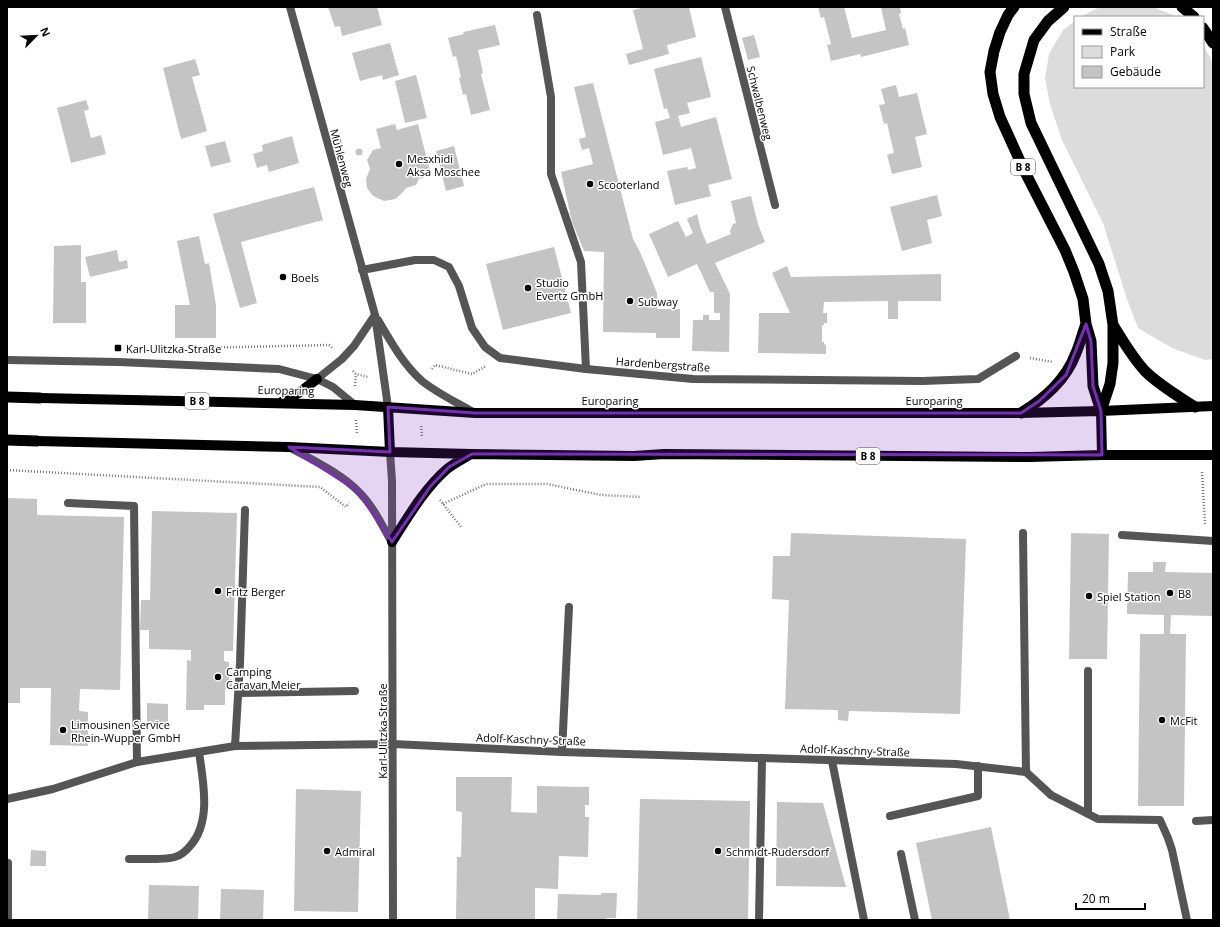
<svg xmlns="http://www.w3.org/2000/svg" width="1220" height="927" font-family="'Open Sans',sans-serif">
<rect width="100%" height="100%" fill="#fff"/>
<path fill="#dcdcdc" d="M1100 7H1153L1178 17H1080Z
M1075 21V87H1203V45L1211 59 1213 70V359L1205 360 1172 348 1138 328 1127 299 1103 223 1062 140 1050 104 1045 78 1049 54 1063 30Z"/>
<path fill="#c4c4c4" d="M328 7H377L382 25 342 36 340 26 335 27Z
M646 7H689L696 37 667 45 669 54 629 65 626 54 643 49 633 10Z
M818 7H844L852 38 886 30 881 7H900L901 13 899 14 903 29 905 28 909 45 861 57 860 54 831 61 827 45 831 44 824 17 821 18Z
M495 25 500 45 478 50 483 73 481 74 490 110 471 115 466 94 463 95 459 78 461 77 456 56 453 57 448 38 464 34 463 32Z
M754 35 760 57 748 60 742 38Z
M390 43 399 75 383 80 382 75 360 81 352 53Z
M701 57 711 97 687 103 690 113 678 116 681 127 716 117 732 179 708 185 711 196 675 205 667 171 687 167 688 170 696 168 691 148 663 155 655 122 670 118 667 108 664 109 654 69Z
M195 59 200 75 192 77 207 131 181 139 163 68Z
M416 75 427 118 405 123 395 81Z
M593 83 633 239 640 252 657 293V309H680V338H656V333L603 332 604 252 584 251 572 222 561 172 593 164 589 148 582 150 579 139 586 137 574 87Z
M896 85 899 97 917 93 927 134 915 137 922 167 892 174 887 155 894 153 887 123 884 124 879 105 885 104 881 89Z
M86 100 89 109 84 111 91 138 101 135 106 154 71 163 57 108Z
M395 124 397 130 418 124 431 175 419 179 416 185 406 188 401 194 395 199 384 201 373 196 367 188 366 179 370 169 367 160 373 150 381 148 376 129Z
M292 136 299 163 269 172 267 165 257 168 253 154 263 151 262 145Z
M225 141 231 162 211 167 205 146Z
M454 146 464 186 446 191 436 151Z
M355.5 152a3.5 3.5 0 1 1 7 0a3.5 3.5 0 1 1-7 0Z
M314 187 323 220 241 242 257 303 240 308 213 214Z
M937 195 942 216 927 220 932 243 902 251 890 207Z
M751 196 758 224 765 242 715 263 730 294 729 352 692 351 693 320H703V315H709V320H720V313H714V292H710L697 264 668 277 649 234 678 221 686 237 693 233 687 219 697 214 701 230 707 244 731 234 730 231 733 224 736 223 731 201Z
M199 236 205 264 209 263 216 305V338H175V305H190L177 241Z
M81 245V282H86V323H53L54 246Z
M554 247 571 313 503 330 486 264Z
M117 250 119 262 127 260 128 268 90 277 85 257Z
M787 266 791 277 941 274V301H898V319H888V301L824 302 823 313H827V323H824V325H822V342H824V344L826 345V354L758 353 759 313H790L772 273Z
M7 498 37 499V515L124 517 120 690 80 689 79 711 88 712V746L50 745 51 688H20V703H7Z
M152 511 237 513 233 651H224V661L229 662V679H232V690L225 689V705H204V710H186L187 660 191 661V650L149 649V630H140L141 600H150Z
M791 533 966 539 960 714 849 711 848 721 838 720V710L785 709 789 600 772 599 773 556H790Z
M1071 533 1109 534 1107 659H1069Z
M1153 562H1166L1165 572 1213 573V616L1171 615 1170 634H1186L1184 806H1138L1140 634H1164V615L1127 614 1128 572H1153Z
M147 703 168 704V726H147Z
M456 777H512L511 812 537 813V786L589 787V805H585V817H589L588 857 559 856 558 889 535 888V920H456L457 857H461L462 812 456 811Z
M296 789 361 791 358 912 294 911Z
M640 799 750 801 748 920H637Z
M777 802 823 803 846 887 776 886Z
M991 827 1010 920H932L916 843Z
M31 850 46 851V866H30Z
M149 885 199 886 198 920H148Z
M221 889 264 890 263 920H220Z
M601 893H617L616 918H606V920H557L558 894 601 895Z"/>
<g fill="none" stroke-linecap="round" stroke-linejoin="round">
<path stroke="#777" stroke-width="2.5" stroke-dasharray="1 2" stroke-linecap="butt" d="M194 348 329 345 332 348
M1030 358 1053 362
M432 369 435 365 472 374 486 366
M353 371 356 374 368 377
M355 386 356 374
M356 420 357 433
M421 426 422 437
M7 470 320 487 346 507 349 503
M1202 472 1205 524
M440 500 461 527
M443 504 486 484H547L601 495 641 497"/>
<path stroke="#555" stroke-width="8" d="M537 15 551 97V174L581 262 586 369
M68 503 134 506 137 762
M1023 533 1026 772
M1122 535 1213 541
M1088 671V814
M239 693 355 691
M235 746 240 663 245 510
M562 752 569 607
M832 761 864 920
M1051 795 1098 819 1160 820 1168 838 1172 850 1187 920
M890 816 978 796V766
M1196 821 1213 820
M901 854 915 920
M129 859C141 859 165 860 175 857 182 855 186 851 190 846 212 822 203 781 199 752
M7 863H8V920
M759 920 762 758"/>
<path stroke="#555" stroke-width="8" d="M290 7 375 315 388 407
M725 7 775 205
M362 270 415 260H434L449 267 459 286 472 328 485 347 500 358 586 369 693 379 922 381 978 379 1016 356
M378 320C391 342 403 364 422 381 437 393 456 402 473 412
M7 360 119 362 279 369 317 379 333 387 355 405
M317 379 342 359 354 346 375 315
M291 448C314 461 340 473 359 492 373 506 382 525 391 541
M390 452 392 481 393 920
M7 799 53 789 137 762 235 746 393 744 562 752 956 764 1026 772 1051 795"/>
<path stroke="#000" stroke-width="10" d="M40 398 355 405 475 413H1021L1101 411 1213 406
M280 403 300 392 317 379
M388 407 390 452
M1101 411 1102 455
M37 441 289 447 390 452 472 454 634 456 664 454 1030 457 1102 455H1213
M392 542C408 517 424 489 447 469 454 463 463 459 471 454"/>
<path stroke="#000" stroke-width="11" d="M1014 7 1008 15 1000 32 994 51 990 72 993 94 1000 117 1025 172 1065 250 1074 272 1083 299 1086 324 1091 341 1093 386 1101 411
M1064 7 1048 21 1034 40 1024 74V94L1031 123 1099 264 1108 291 1113 325V363L1110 384 1101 411
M1182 7 1194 17
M1203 28 1213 43
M1113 325C1123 341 1132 357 1145 371 1159 385 1178 396 1195 407
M7 397 40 398
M1021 413C1045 398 1066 380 1076 353 1080 344 1082 334 1086 324
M7 440 37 441"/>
</g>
<path fill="#7b2cbf" fill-opacity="0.2" stroke="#7b2cbf" stroke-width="3" stroke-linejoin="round" d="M1086 324 1091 341 1093 386 1101 411 1102 455 472 454 449 467 430 487 392 542 358 491 289 447 390 452 388 407 475 413H1021L1039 401 1066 375Z"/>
<g fill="#000" stroke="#fff" stroke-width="1.5">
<circle cx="399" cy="164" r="4"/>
<circle cx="590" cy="184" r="4"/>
<circle cx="283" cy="277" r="4"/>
<circle cx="528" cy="288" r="4"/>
<circle cx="630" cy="301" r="4"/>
<rect x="114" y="344" width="8" height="8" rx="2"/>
<circle cx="218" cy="591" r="4"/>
<circle cx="1170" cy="593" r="4"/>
<circle cx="1089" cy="596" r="4"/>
<circle cx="218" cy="677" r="4"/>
<circle cx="1162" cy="720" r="4"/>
<circle cx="63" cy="730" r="4"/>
<circle cx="327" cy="851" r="4"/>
<circle cx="718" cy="851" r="4"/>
</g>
<g text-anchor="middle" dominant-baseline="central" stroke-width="3" stroke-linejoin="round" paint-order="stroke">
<g fill="#fff" stroke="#4c4c4c" stroke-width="1">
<rect x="1011" y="159" width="24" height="16" rx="3"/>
<rect x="185" y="393" width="24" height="16" rx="3"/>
<rect x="856" y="448" width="24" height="16" rx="3"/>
</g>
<g font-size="10" font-weight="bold" fill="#000">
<text x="1023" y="167">B 8</text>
<text x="197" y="401">B 8</text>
<text x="868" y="456">B 8</text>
</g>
<g font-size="11" fill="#000" stroke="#fff">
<text transform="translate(760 103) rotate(76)">Schwalbenweg</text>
<text transform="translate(342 158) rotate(75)">Mühlenweg</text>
<text transform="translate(663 364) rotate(4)">Hardenbergstraße</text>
<text transform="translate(286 390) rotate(1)">Europaring</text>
<text x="610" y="400">Europaring</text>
<text x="934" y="400">Europaring</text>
<text transform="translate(382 731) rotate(-90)">Karl-Ulitzka-Straße</text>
<text transform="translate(531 739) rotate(2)">Adolf-Kaschny-Straße</text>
<text transform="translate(855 750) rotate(2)">Adolf-Kaschny-Straße</text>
</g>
<g font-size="11" fill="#000" stroke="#fff" text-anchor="start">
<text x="407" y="158">Mesxhidi<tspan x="407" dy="13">Aksa Moschee</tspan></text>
<text x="598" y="184">Scooterland</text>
<text x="291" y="277">Boels</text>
<text x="536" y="282">Studio<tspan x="536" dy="13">Evertz GmbH</tspan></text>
<text x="638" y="301">Subway</text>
<text x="126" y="348">Karl-Ulitzka-Straße</text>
<text x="226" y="591">Fritz Berger</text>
<text x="1178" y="593">B8</text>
<text x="1097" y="596">Spiel Station</text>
<text x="226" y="671">Camping<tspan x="226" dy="13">Caravan Meier</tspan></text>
<text x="1170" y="720">McFit</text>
<text x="71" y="724">Limousinen Service<tspan x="71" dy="13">Rhein-Wupper GmbH</tspan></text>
<text x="335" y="851">Admiral</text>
<text x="726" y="851">Schmidt-Rudersdorf</text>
</g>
</g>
<rect width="1220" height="927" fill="none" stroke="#000000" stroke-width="16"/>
<rect x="1074" y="16" width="130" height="72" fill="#ffffff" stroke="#999999"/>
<rect x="1082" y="29" width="20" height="6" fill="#000000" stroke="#999999"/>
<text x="1110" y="36" font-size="12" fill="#000000">Straße</text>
<rect x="1082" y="46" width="20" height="12" fill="#dcdcdc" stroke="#999999"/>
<text x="1110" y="56" font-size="12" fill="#000000">Park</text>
<rect x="1082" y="66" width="20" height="12" fill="#c4c4c4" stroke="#999999"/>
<text x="1110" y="76" font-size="12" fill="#000000">Gebäude</text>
<g transform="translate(36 36) rotate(66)" stroke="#ffffff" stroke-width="3" paint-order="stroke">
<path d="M0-3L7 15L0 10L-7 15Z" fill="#000000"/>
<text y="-6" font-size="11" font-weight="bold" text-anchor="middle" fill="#000000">N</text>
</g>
<path d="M1076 903v6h69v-6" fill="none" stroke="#000000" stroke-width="2"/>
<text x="1082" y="903" font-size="12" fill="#000000" stroke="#ffffff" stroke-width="3" paint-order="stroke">20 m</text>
</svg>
